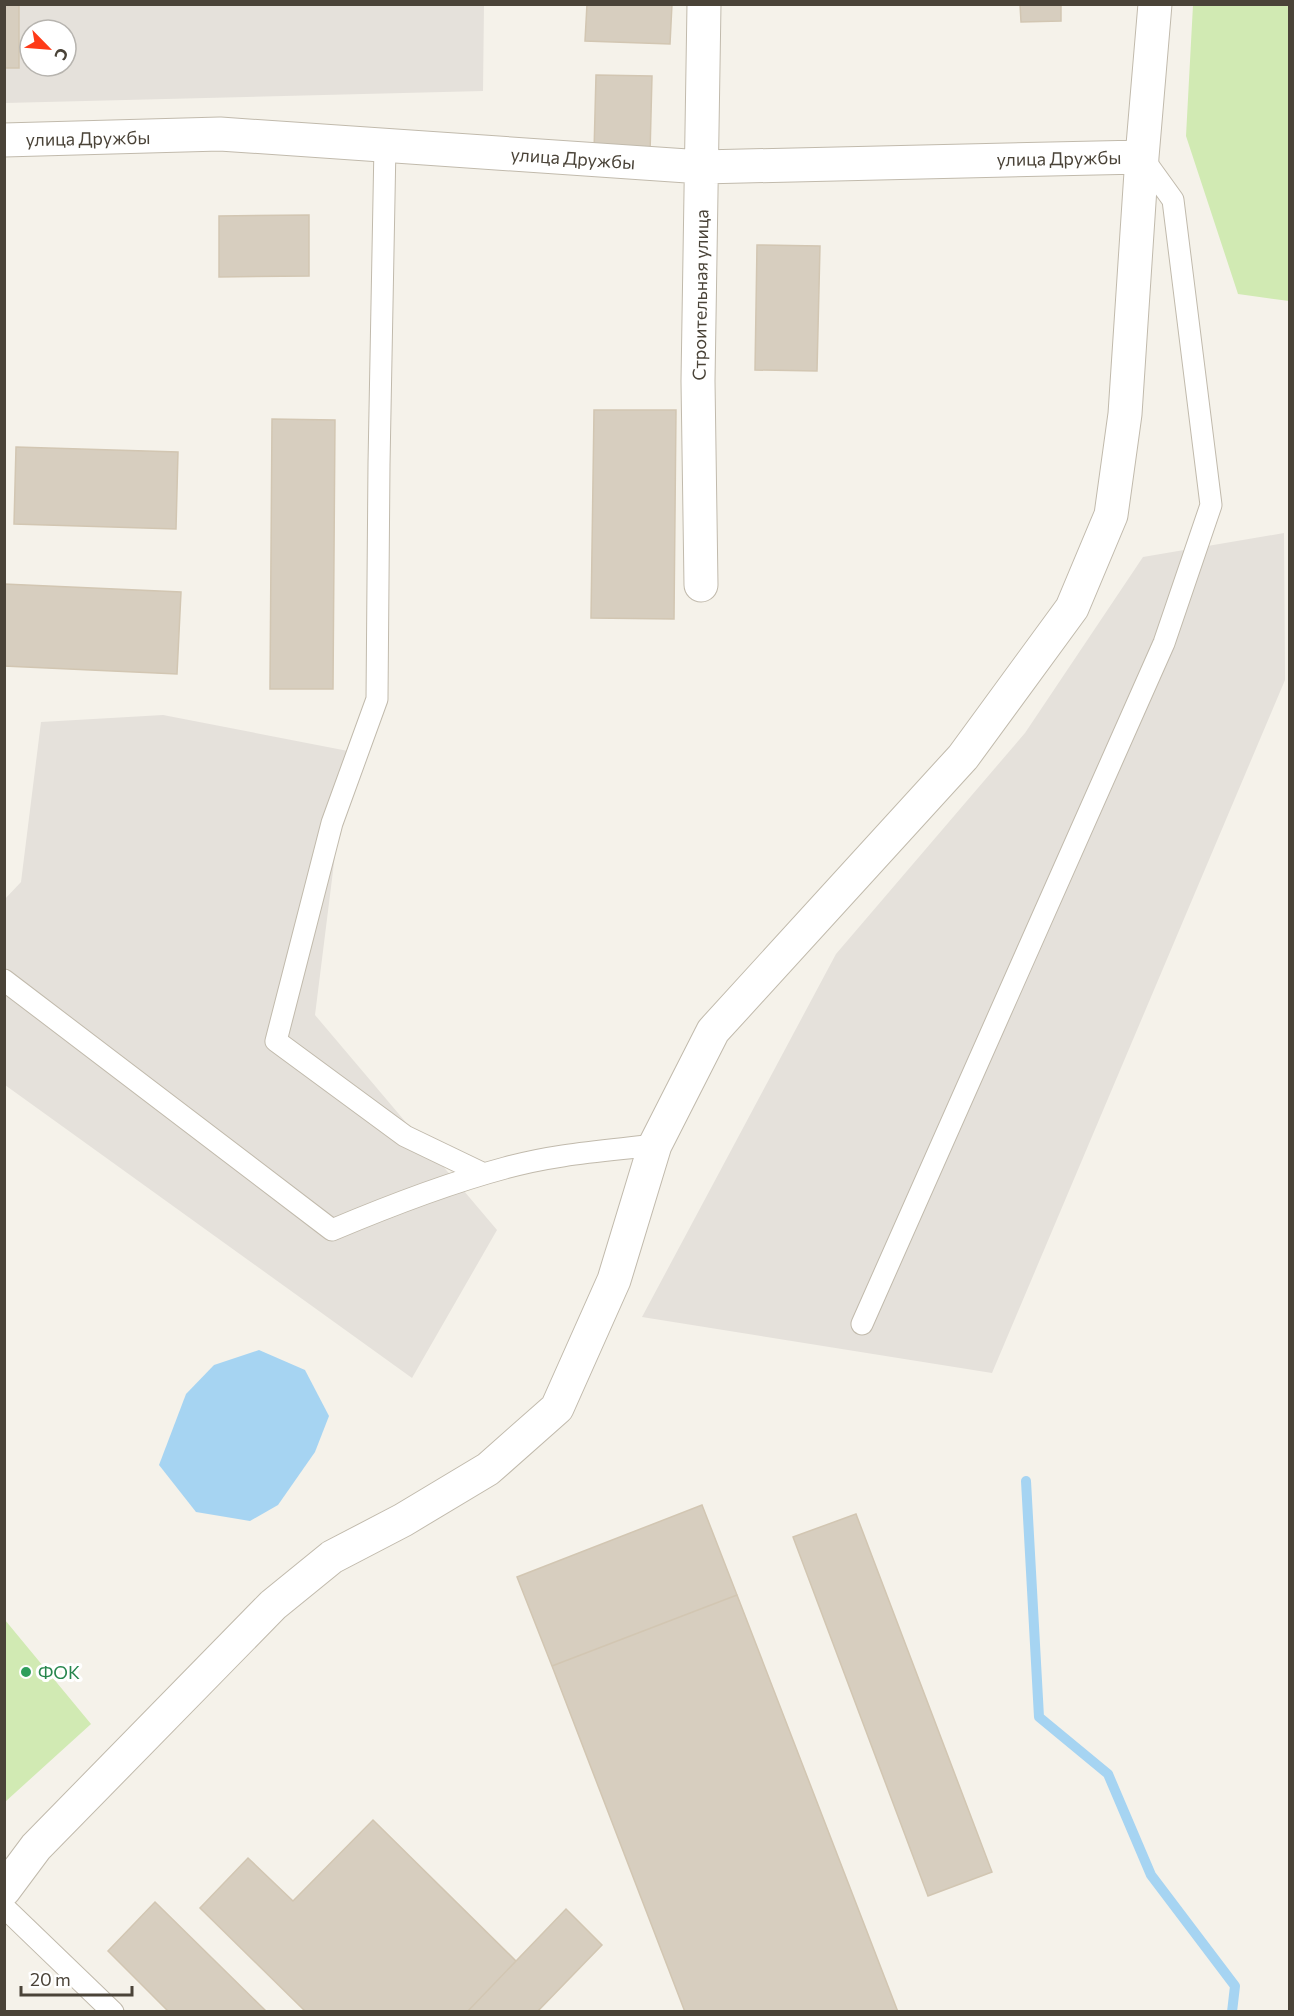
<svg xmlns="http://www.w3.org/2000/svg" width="1294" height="2016" font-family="Commissioner,sans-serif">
<rect width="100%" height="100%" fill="#f5f2ea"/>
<path fill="#e5e1db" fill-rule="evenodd" d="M4 5H484L483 91 5 103ZM30 30H66V66H30Z
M1284 533 1285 680 992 1373 642 1317 836 954 1025 733 1143 557Z
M163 715 348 751 315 1015 497 1230 412 1378 5 1085 4 900 21 882 41 722Z"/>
<path fill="#d1eab3" d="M1193 5H1289V301L1238 294 1186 136Z
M5 1620 91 1724 5 1802Z"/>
<path fill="#a6d4f2" d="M259 1350 305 1370 329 1416 315 1452 278 1505 250 1521 196 1512 159 1465 186 1394 214 1365Z"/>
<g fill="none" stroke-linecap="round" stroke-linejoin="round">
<path stroke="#a6d4f2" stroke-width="10" d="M1026 1481 1039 1717 1108 1774 1151 1875 1235 1986 1232 2012"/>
</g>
<path fill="#d7cebf" stroke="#d2c6b2" stroke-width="1.5" d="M4 4H19V68H4Z
M587 4H672L670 44 585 41Z
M1020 4H1061V21L1021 22Z
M596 75 652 76 650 154 594 152Z
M309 215V276L219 277V216Z
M757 245 820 246 817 371 755 370Z
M594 410H676L674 619 591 618Z
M272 419 335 420 333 689H270Z
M16 447 178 452 176 529 14 524Z
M4 584 181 592 177 674 4 666Z
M702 1505 737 1595 552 1666 517 1577Z
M856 1514 992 1872 928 1896 793 1537Z
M737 1595 898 2012H685L552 1666Z
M373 1820 516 1961 467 2012H306L200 1908 248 1858 293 1901Z
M155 1902 267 2012H169L108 1951Z
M566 1909 602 1945 537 2012H467Z"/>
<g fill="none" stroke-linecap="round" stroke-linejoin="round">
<defs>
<path id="service" d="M385 145 379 464 377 699 332 823 276 1041 405 1136 484 1174
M4 980 332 1230C389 1206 445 1184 505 1168 554 1154 605 1151 655 1145
M862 1324 1164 643 1211 505 1173 200 1142 157
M4 1907 113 2012"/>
<path id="minor" d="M4 140 220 134 702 167 1142 157
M701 585 698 381 704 4
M4 1890 36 1847 273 1605 332 1557 403 1520 488 1469 557 1408 614 1280 655 1145 713 1031 963 757 1072 608 1111 515 1125 414 1142 157 1155 4"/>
</defs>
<use href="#service" stroke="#c1baac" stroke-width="23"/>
<use href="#minor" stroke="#c1baac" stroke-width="35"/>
<use href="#service" stroke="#fff" stroke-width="21"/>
<use href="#minor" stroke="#fff" stroke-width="33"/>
</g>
<circle fill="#2e9e5b" stroke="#fff" stroke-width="2" cx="26" cy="1672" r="6"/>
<g text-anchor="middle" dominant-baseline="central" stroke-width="6" stroke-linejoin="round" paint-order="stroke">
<g font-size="18" fill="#4a4338" stroke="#fff">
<text transform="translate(88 138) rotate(-1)">улица Дружбы</text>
<text transform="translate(573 158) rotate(4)">улица Дружбы</text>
<text transform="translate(1059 158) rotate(-1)">улица Дружбы</text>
<text transform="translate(700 295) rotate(-89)">Строительная улица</text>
</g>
<g font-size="18" fill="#27864d" stroke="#fff" text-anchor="start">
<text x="38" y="1672">ФОК</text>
</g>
</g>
<rect width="1294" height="2016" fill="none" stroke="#4a4338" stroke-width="12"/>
<g transform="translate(48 48) rotate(115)"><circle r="28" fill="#ffffff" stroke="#b7b4af" stroke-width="1.5"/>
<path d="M0-4.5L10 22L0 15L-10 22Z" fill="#fe3a18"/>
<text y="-9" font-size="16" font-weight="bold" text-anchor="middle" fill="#4a4338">С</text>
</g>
<path d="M21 1986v9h111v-9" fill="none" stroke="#4a4338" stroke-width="3"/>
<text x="30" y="1986" font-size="18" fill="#4a4338" stroke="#ffffff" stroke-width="4.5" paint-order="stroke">20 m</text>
</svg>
